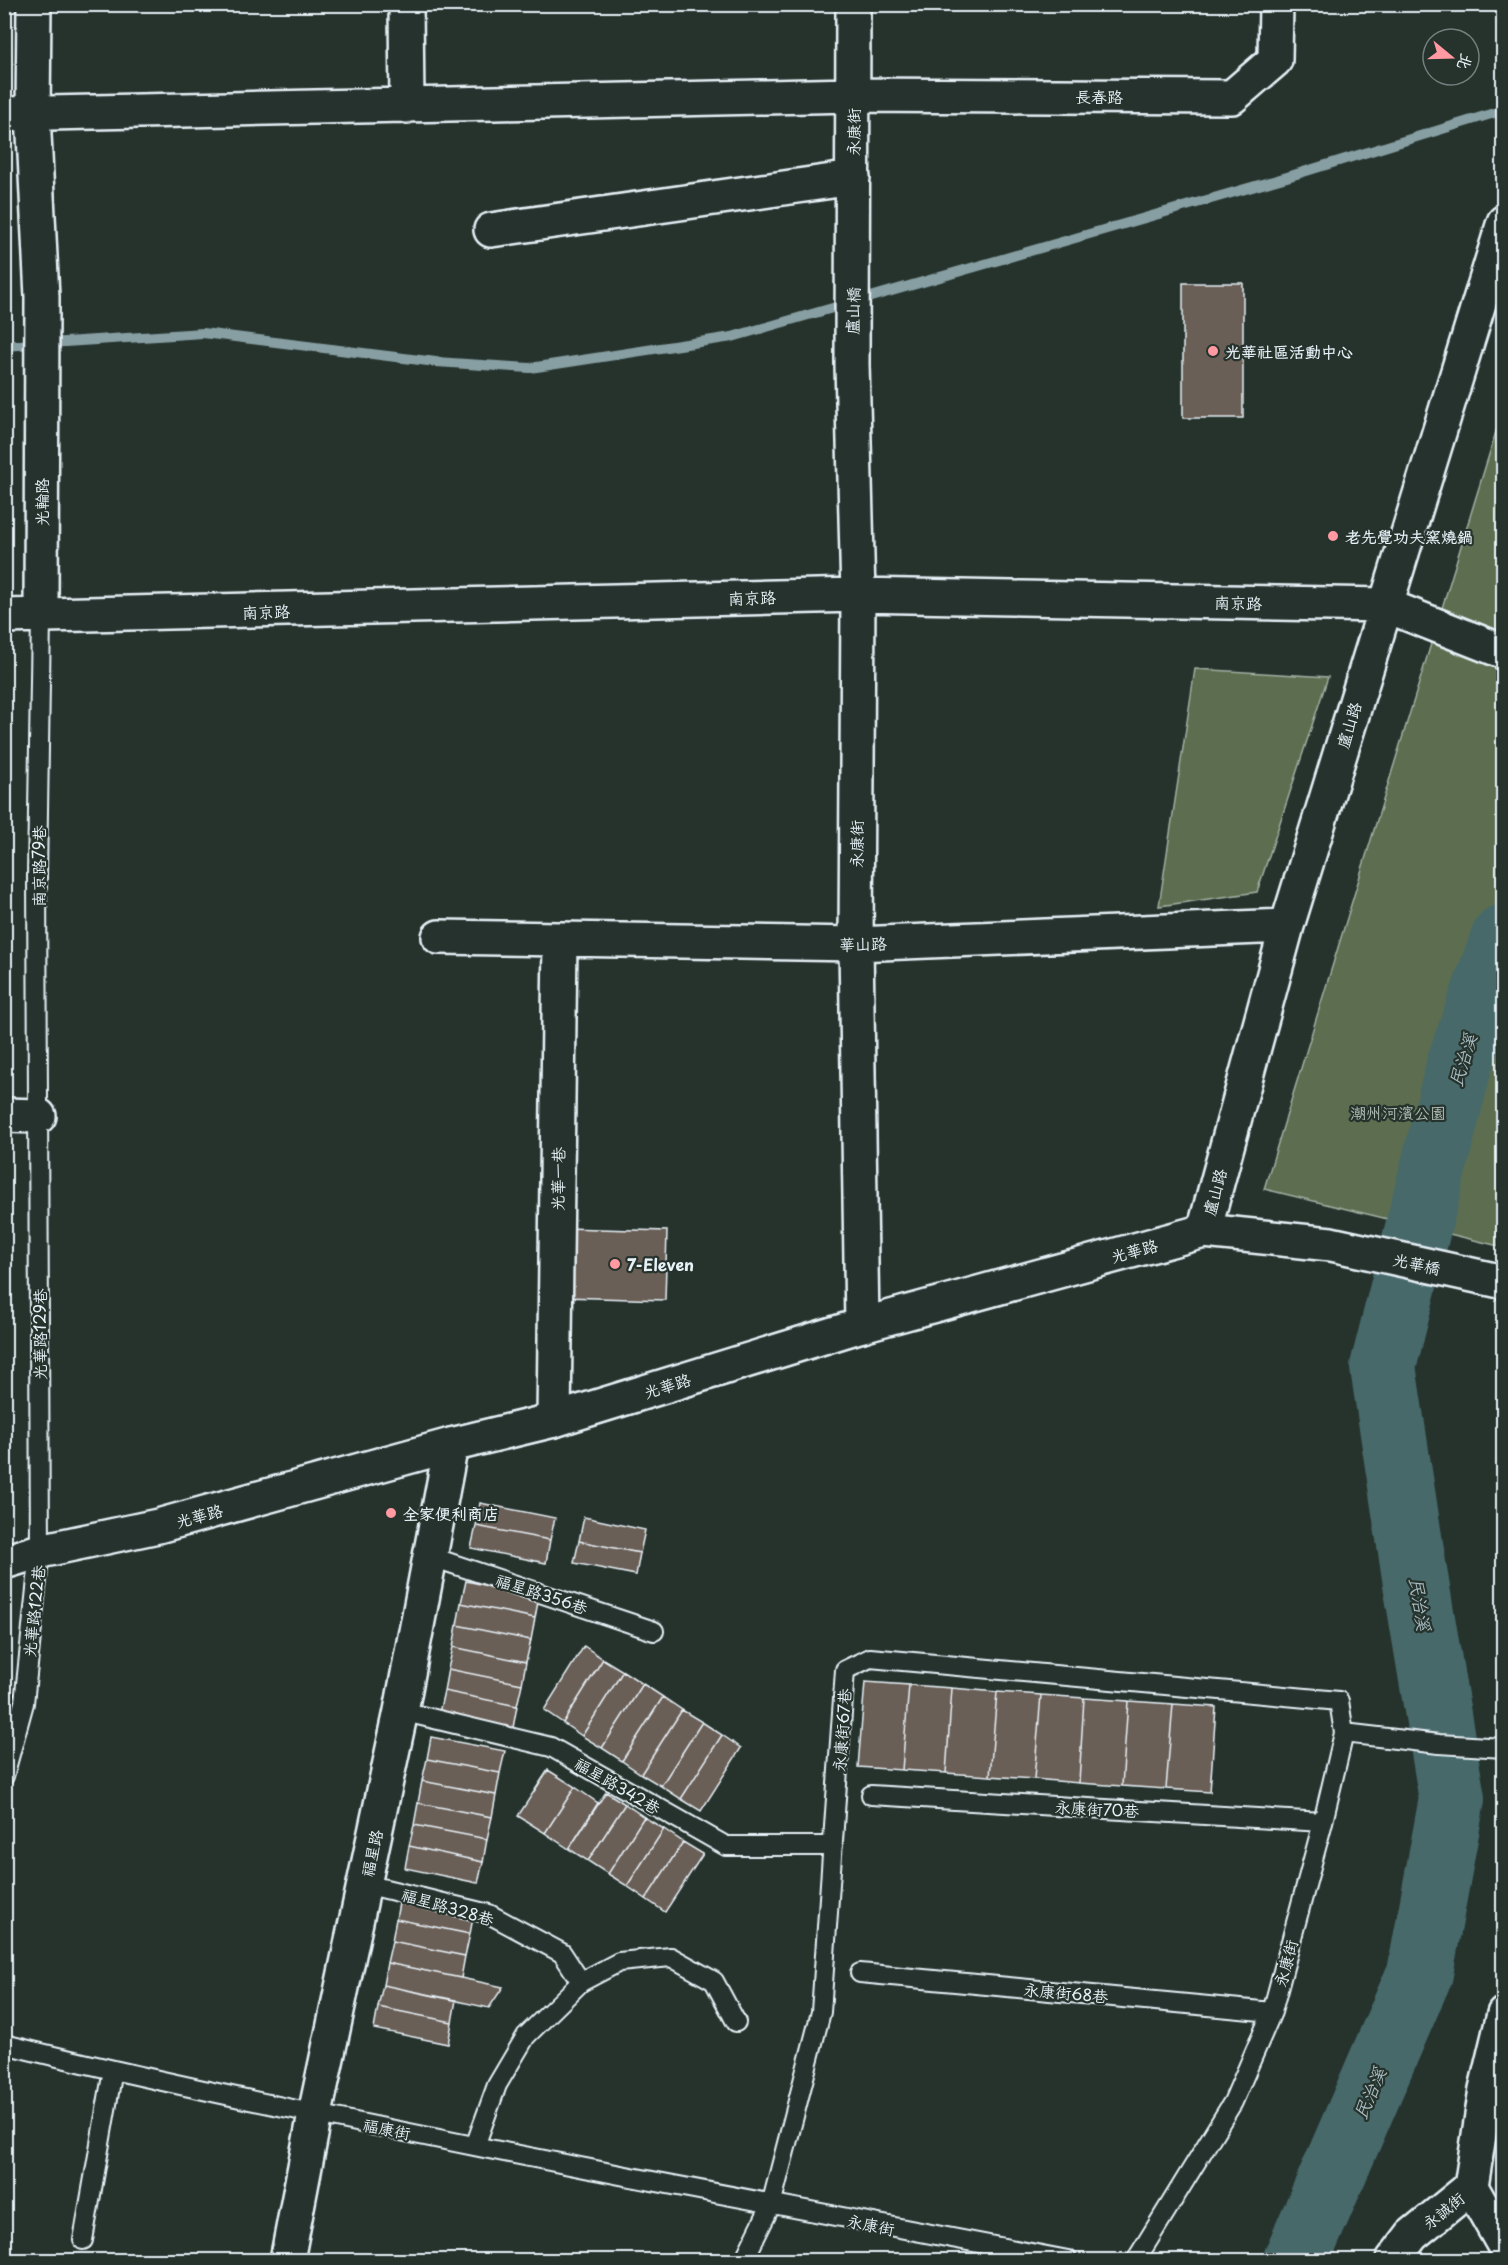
<svg xmlns="http://www.w3.org/2000/svg" width="1508" height="2265" font-family="'Playpen Sans','LXGW WenKai TC',sans-serif">
<rect width="100%" height="100%" fill="#26332d"/>
<filter id="ink" filterUnits="userSpaceOnUse"><feTurbulence type="fractalNoise" baseFrequency=".0167" numOctaves="2"/><feDisplacementMap in="SourceGraphic" scale="12" xChannelSelector="R" yChannelSelector="G"/><feConvolveMatrix kernelMatrix="1 2 1 2 8 2 1 2 1" color-interpolation-filters="sRGB"/></filter>
<g filter="url(#ink)">
<path fill="#5c6e50" stroke="#a2b0a4" stroke-width="1.5" d="M1503 409V1247L1264 1189Z
M1195 669 1328 677 1257 892 1159 906Z"/>
<g fill="none" stroke-linecap="round" stroke-linejoin="round">
<path stroke="#879fa3" stroke-width="10" d="M4 346 203 333 436 362 530 368 732 337 1287 177 1504 110"/>
<path stroke="#46696b" stroke-width="66" d="M1296 2260 1420 1973 1452 1799 1415 1577 1383 1367 1460 1062 1504 937"/>
</g>
<path fill="#6b5f57" stroke="#e8f1f8" stroke-width="1.5" d="M1183 283H1243V418H1183Z
M565 1228 667 1231 665 1300 563 1297Z
M480 1503 555 1518 550 1540 476 1526Z
M584 1517 645 1530 640 1553 579 1541Z
M476 1526 550 1540 546 1563 471 1548Z
M579 1541 640 1553 636 1575 574 1563Z
M466 1581 539 1596 535 1618 461 1603Z
M461 1603 535 1618 531 1640 457 1625Z
M457 1625 531 1640 526 1662 453 1647Z
M584 1646 603 1659 563 1723 544 1710Z
M453 1647 526 1662 522 1684 448 1669Z
M603 1659 623 1671 582 1736 563 1723Z
M448 1669 522 1684 517 1706 444 1691Z
M623 1671 643 1684 602 1748 582 1736Z
M865 1682 909 1685 902 1770 858 1767Z
M643 1684 663 1697 622 1761 602 1748Z
M909 1685 952 1688 946 1773 902 1770Z
M952 1688 997 1692 990 1776 946 1773Z
M444 1691 517 1706 513 1728 439 1713Z
M997 1692 1041 1695 1034 1779 990 1776Z
M1041 1695 1084 1698 1079 1783 1034 1779Z
M663 1697 682 1710 641 1774 622 1761Z
M1084 1698 1128 1701 1122 1786 1079 1783Z
M1128 1701 1173 1704 1166 1789 1122 1786Z
M1173 1704 1216 1707 1210 1792 1166 1789Z
M682 1710 702 1722 661 1786 641 1774Z
M702 1722 722 1735 681 1799 661 1786Z
M722 1735 741 1748 701 1811 681 1799Z
M431 1737 505 1751 500 1773 427 1759Z
M427 1759 500 1773 496 1795 422 1781Z
M548 1770 575 1787 545 1833 518 1816Z
M422 1781 496 1795 492 1817 418 1803Z
M575 1787 598 1803 569 1849 545 1833Z
M606 1792 625 1804 588 1861 569 1849Z
M418 1803 492 1817 487 1839 414 1825Z
M625 1804 644 1817 608 1874 588 1861Z
M644 1817 664 1829 627 1886 608 1874Z
M414 1825 487 1839 483 1862 409 1846Z
M664 1829 683 1842 646 1899 627 1886Z
M683 1842 703 1854 665 1912 646 1899Z
M409 1846 483 1862 478 1883 405 1868Z
M400 1898 474 1912 470 1934 396 1919Z
M396 1919 470 1934 465 1956 392 1941Z
M392 1941 465 1956 461 1978 387 1963Z
M387 1963 461 1978 503 1987 489 2008 383 1985Z
M383 1985 456 2000 452 2022 378 2007Z
M378 2007 452 2022 448 2044 374 2029Z"/>
<g fill="none" stroke-linecap="round" stroke-linejoin="round">
<defs>
<path id="service" d="M429 1556 654 1631
M401 1711 551 1747 726 1846H833
M4 1776 24 1703 40 1551 37 876 41 617
M871 1795 1323 1822
M365 1884 489 1914 562 1953 581 1982
M860 1973 1272 2012
M4 2044C162 2083 320 2115 479 2147 675 2186 871 2224 1068 2260
M475 2146 497 2085 526 2036 581 1982 619 1962 671 1957 714 1981 736 2022
M83 2240 113 2070
M744 2260 771 2205 821 2012 845 1670 870 1658 1339 1701 1344 1733
M1136 2260 1233 2102 1272 2012 1323 1822 1344 1733 1439 1744 1504 1748"/>
<path id="minor" d="M34 4 33 114 42 297 41 617
M406 4 407 106
M853 4 852 364 858 595 856 944 862 1325
M4 114 853 95 1232 97 1275 60 1276 4
M491 230 853 178
M4 616 858 595 1385 605 1504 652
M439 937 856 944 1287 926
M4 1115 39 1116
M1204 1231 1287 926 1504 222
M554 1420 560 939
M287 2260 315 2114 401 1711 451 1445
M1393 2260 1412 2235 1471 2187"/>
<path id="tertiary" d="M4 1562 40 1551 158 1526 451 1445 554 1420 862 1325 1204 1231 1331 1244 1504 1282
M1504 2014 1486 2089 1471 2187 1504 2245"/>
</defs>
<use href="#service" stroke="#e8f1f8" stroke-width="22"/>
<use href="#minor" stroke="#e8f1f8" stroke-width="38"/>
<use href="#tertiary" stroke="#e8f1f8" stroke-width="38"/>
<use href="#service" stroke="#26332d" stroke-width="18"/>
<use href="#minor" stroke="#26332d" stroke-width="33"/>
<use href="#tertiary" stroke="#26332d" stroke-width="33"/>
</g>
</g>
<g fill="#ff9aa2" stroke="#26332d" stroke-width="2">
<circle cx="1213" cy="351" r="6"/>
<circle cx="1333" cy="536" r="6"/>
<circle cx="615" cy="1264" r="6"/>
<circle cx="391" cy="1513" r="6"/>
</g>
<g text-anchor="middle" dominant-baseline="central" stroke-width="4.5" stroke-linejoin="round" paint-order="stroke">
<g font-size="16" fill="#e8f1f8" stroke="#26332d">
<text x="1099" y="96">長春路</text>
<text transform="translate(853 132) rotate(-90)">永康街</text>
<text transform="translate(852 311) rotate(-89)">盧山橋</text>
<text transform="translate(41 502) rotate(-90)">光輪路</text>
<text transform="translate(752 597) rotate(-2)">南京路</text>
<text transform="translate(1238 602) rotate(1)">南京路</text>
<text transform="translate(266 611) rotate(-2)">南京路</text>
<text transform="translate(1348 725) rotate(-73)">盧山路</text>
<text transform="translate(856 844) rotate(-90)">永康街</text>
<text transform="translate(38 866) rotate(-90)">南京路79巷</text>
<text transform="translate(863 943) rotate(-1)">華山路</text>
<text transform="translate(557 1179) rotate(-89)">光華一巷</text>
<text transform="translate(1214 1192) rotate(-75)">盧山路</text>
<text transform="translate(1134 1250) rotate(-15)">光華路</text>
<text transform="translate(1417 1263) rotate(12)">光華橋</text>
<text transform="translate(39 1334) rotate(-90)">光華路129巷</text>
<text transform="translate(667 1385) rotate(-17)">光華路</text>
<text transform="translate(199 1515) rotate(-15)">光華路</text>
<text transform="translate(542 1593) rotate(18)">福星路356巷</text>
<text transform="translate(33 1611) rotate(-84)">光華路122巷</text>
<text transform="translate(841 1730) rotate(-86)">永康街67巷</text>
<text transform="translate(618 1785) rotate(30)">福星路342巷</text>
<text transform="translate(1097 1808) rotate(3)">永康街70巷</text>
<text transform="translate(371 1853) rotate(-78)">福星路</text>
<text transform="translate(448 1906) rotate(16)">福星路328巷</text>
<text transform="translate(1285 1963) rotate(-75)">永康街</text>
<text transform="translate(1066 1992) rotate(5)">永康街68巷</text>
<text transform="translate(387 2128) rotate(11)">福康街</text>
<text transform="translate(1443 2210) rotate(-39)">永誠街</text>
<text transform="translate(871 2224) rotate(11)">永康街</text>
</g>
<g font-size="16" font-weight="bold" fill="#e8f1f8" stroke="#26332d" text-anchor="start">
<text x="1225" y="351">光華社區活動中心</text>
<text x="1345" y="536">老先覺功夫窯燒鍋</text>
<text x="627" y="1264">7-Eleven</text>
<text x="403" y="1513">全家便利商店</text>
</g>
<g font-size="16" fill="#b0bdb5" stroke="#26332d">
<text x="1398" y="1112">潮州河濱公園</text>
</g>
<g font-size="18" font-style="italic" fill="#a7bbc0" stroke="#26332d">
<text transform="translate(1462 1060) rotate(-73)">民治溪</text>
<text transform="translate(1421 1604) rotate(81)">民治溪</text>
<text transform="translate(1369 2093) rotate(-67)">民治溪</text>
</g>
</g>
<rect width="1508" height="2265" fill="none" stroke="#26332d" stroke-width="24"/>
<rect x="12" y="12" width="1484" height="2241" fill="none" stroke="#e8f1f8" stroke-width="2" filter="url(#ink)"/>
<g transform="translate(1451 57) rotate(109)"><circle r="28" fill="#26332d" stroke="#747f7e" stroke-width="1.5"/>
<path d="M0-4.5L10 22L0 15L-10 22Z" fill="#ff9aa2"/>
<text y="-9" font-size="16" font-weight="bold" text-anchor="middle" fill="#e8f1f8">北</text>
</g>
</svg>
